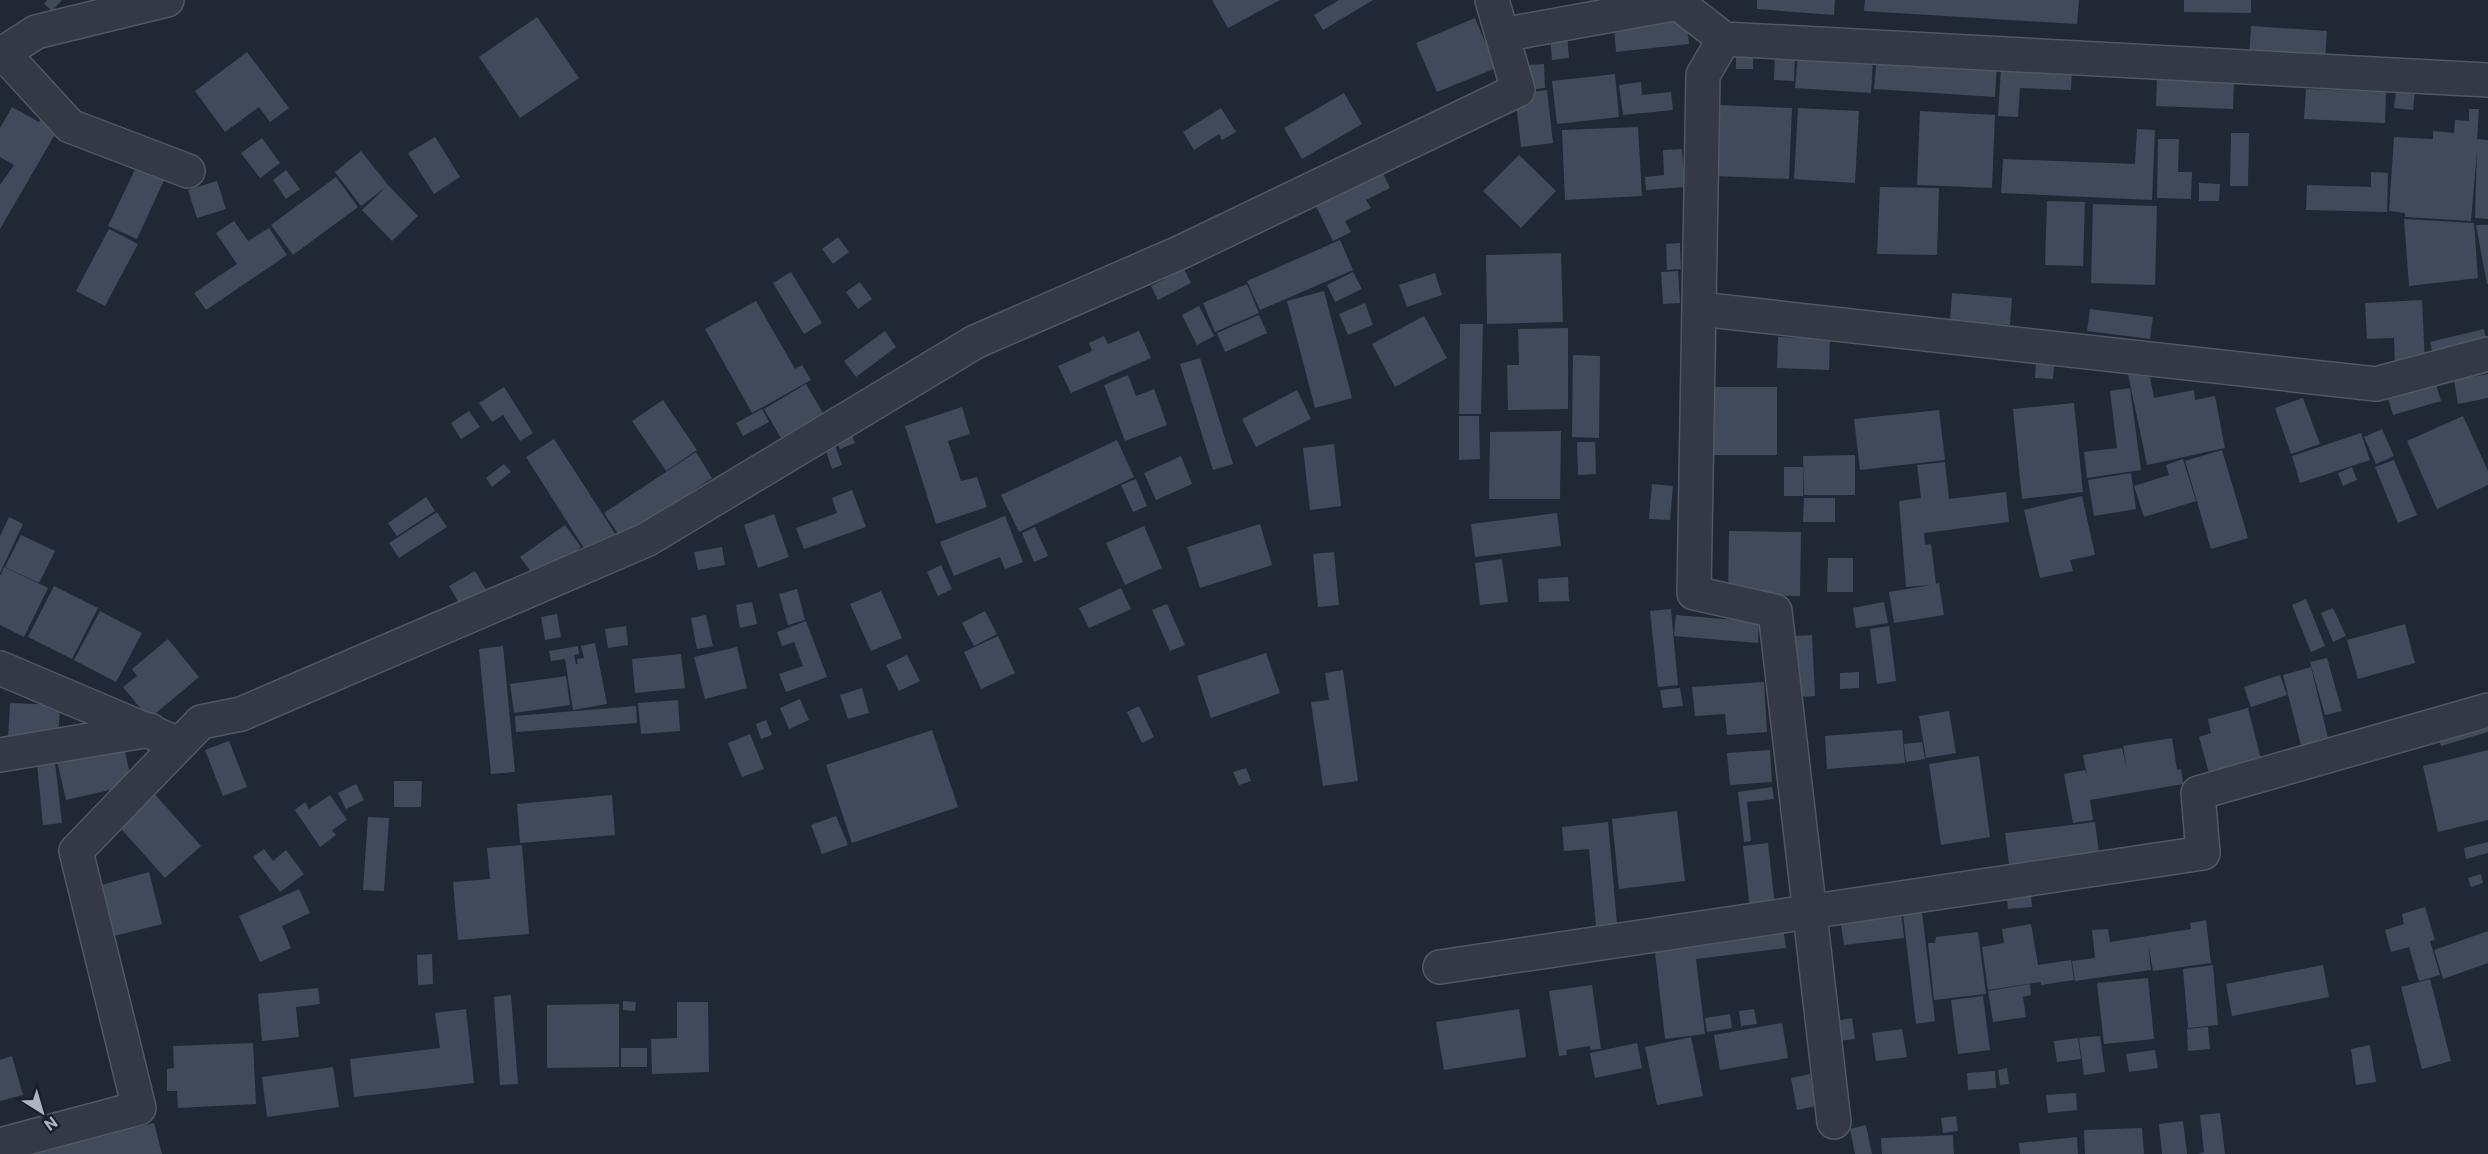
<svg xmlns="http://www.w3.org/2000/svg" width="2488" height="1154" font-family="Roboto,sans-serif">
<rect width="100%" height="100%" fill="#202835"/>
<path fill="#414a5a" d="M47 0H62L52 11 44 4Z
M1212 0H1280L1228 28Z
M1339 0H1373L1323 30 1314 15Z
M1757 0H1835L1834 15 1757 9Z
M1865 0H2079L2077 24 1864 11Z
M2184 0H2251V13L2184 12Z
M537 17 579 78 520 118 479 57Z
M1475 18 1496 68 1437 92 1416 43Z
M1686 19 1689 44 1616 52 1614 26Z
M2251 26 2327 31 2325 60 2249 55Z
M1567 34 1569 58 1552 60 1550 35Z
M247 52 289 108 270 122 259 107 225 132 195 91Z
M1775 52 1795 54 1794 81 1774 80Z
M1736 54H1753V69H1736Z
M1798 54 1873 59 1871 93 1795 88Z
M1877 56 1997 64 1995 97 1874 89Z
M1544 64 1545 88 1528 90 1526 65Z
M2001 68 2072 70 2071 90 2020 88 2018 117 1998 116Z
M1615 74 1619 117 1557 124 1552 81Z
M2157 79 2234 83 2233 109 2156 106Z
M1641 82 1642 95 1671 92 1673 110 1623 115 1619 85Z
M2306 89 2386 92 2385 123 2304 119Z
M1547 90 1553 143 1521 147 1515 94Z
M2396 91 2415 93 2413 110 2394 108Z
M1344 93 1362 124 1302 159 1284 128Z
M1719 105 1792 108 1789 179 1715 176Z
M12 107 39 122 44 114 61 124 0 229V185L14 165 0 157V128Z
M1221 108 1236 132 1222 140 1219 134 1194 150 1183 132Z
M1798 108 1859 111 1855 183 1794 179Z
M2469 109H2479L2477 139 2488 140V219L2475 218 2477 151 2471 221 2405 217V213L2389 211 2394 137 2433 139V131L2454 133 2455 120 2469 121Z
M1920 111 1995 115 1992 188 1917 185Z
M1638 127 1642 196 1565 200 1562 130Z
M2137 129 2155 130 2152 200 2001 193 2003 159 2135 164Z
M2231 133H2249L2248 186H2230Z
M435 137 460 177 434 194 408 153Z
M262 138 280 163 260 178 241 153Z
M2158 139H2179L2178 172H2192L2191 199 2157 198Z
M1682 149 1685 187 1646 190 1645 177 1664 175 1663 150Z
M361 151 388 185 418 216 392 241 362 210 386 187 361 206 335 172Z
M1519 155 1556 191 1521 228 1483 191Z
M1377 161 1390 188 1366 200 1371 208 1345 221 1351 232 1333 241 1310 194Z
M138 163 166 176 137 239 108 226Z
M286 170 300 189 286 199 273 180Z
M2371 172 2388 173 2387 212 2306 210 2307 185 2371 187Z
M336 177 358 207 293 255 271 225Z
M217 181 226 209 197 218 188 190Z
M2199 183 2220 184 2219 201H2199Z
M1880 187 1939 188 1937 255 1877 254Z
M2047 201 2085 202 2083 266 2045 265Z
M2093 204 2157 206 2155 285 2091 283Z
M2404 219 2474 223 2478 278 2409 286Z
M234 221 248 241 269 228 287 255 206 310 194 293 237 264 216 233Z
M2476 225H2488V284H2487Z
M109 229 138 244 105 306 76 291Z
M838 237 849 252 833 264 822 249Z
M1340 240 1353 270 1260 310 1247 281Z
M1680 243 1681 269 1667 270 1666 244Z
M1561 253 1563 322 1487 324 1486 255Z
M1184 269 1191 283 1158 300 1151 286Z
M1678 271 1680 303 1663 304 1661 272Z
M791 272 822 323 804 334 773 283Z
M1353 272 1362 289 1335 302 1327 285Z
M1435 273 1442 295 1407 307 1399 285Z
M860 282 872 299 858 309 846 292Z
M1247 284 1259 313 1215 332 1203 303Z
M1324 291 1352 398 1315 408 1287 301Z
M1952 293 2012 298 2010 325 1950 321Z
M2422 300 2425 362 2395 364 2394 338 2367 339 2365 303Z
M756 301 795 369 802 365 811 380 752 413 705 329Z
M1365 303 1373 325 1348 335 1339 314Z
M1199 306 1214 336 1197 345 1182 315Z
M2090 309 2153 317 2150 339 2087 331Z
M1259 315 1267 333 1225 352 1217 333Z
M1424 316 1447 358 1395 387 1372 344Z
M1460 324H1483L1481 414H1459Z
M1568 328V409L1508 410 1507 365H1519L1518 329Z
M2484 329 2488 348 2435 364 2430 342Z
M885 331 896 347 856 377 844 361Z
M1139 331 1151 358 1071 393 1058 366 1092 351 1089 343 1104 336 1108 344Z
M1778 337 1830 339 1829 370 1777 368Z
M1573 355 1600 356 1599 438 1572 437Z
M1200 358 1233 464 1213 470 1180 364Z
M2036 364 2054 365 2053 379 2035 378Z
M2128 374 2150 377 2154 398 2194 390 2195 400 2215 396 2225 448 2147 465Z
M2488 374V398L2458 404 2454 380Z
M1128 375 1136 396 1154 389 1167 425 1125 441 1104 385Z
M2435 381 2441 401 2393 415 2387 395Z
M806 384 823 413 781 438 764 409Z
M504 387 533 433 520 441 503 415 492 422 479 403Z
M1707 387H1777V455H1707Z
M2130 388 2141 470 2087 478 2084 452 2117 448 2110 391Z
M1297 390 1311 419 1256 447 1242 419Z
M2303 398 2320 444 2291 454 2275 408Z
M663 400 697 450 666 471 632 421Z
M2074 403 2083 492 2022 499 2013 409Z
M962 407 970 434 948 441 961 481 977 477 987 507 936 524 905 426Z
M762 409 769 422 743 436 736 423Z
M1939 410 1945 460 1860 470 1854 419Z
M469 411 480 427 461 439 451 423Z
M1459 416H1479L1480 459 1459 460Z
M2463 416 2488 471V485L2437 509 2407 441Z
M2382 429 2394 456 2376 464 2364 437Z
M1561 431 1560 499H1489L1490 432Z
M851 433 855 443 840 449 836 439Z
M2361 433 2370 460 2300 483 2292 456Z
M554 439 616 535 587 553 526 457Z
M1117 440 1134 477 1019 532 1001 495Z
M1577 442H1595L1596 474 1578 475Z
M1334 444 1341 506 1310 510 1303 448Z
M835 445 842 465 832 469 825 448Z
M2222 450 2248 538 2211 549 2185 461Z
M696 452 712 478 621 538 604 513Z
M1855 455V495H1804L1803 456Z
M1181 456 1192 484 1156 500 1144 473Z
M2183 459 2196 501 2144 517 2134 486 2169 475 2166 465Z
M2394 460 2417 515 2398 523 2375 467Z
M1945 462 1949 499 2006 492 2009 522 1924 533 1925 545 1931 544 1936 584 1939 583 1944 615 1894 623 1889 592 1931 585 1906 587 1899 501 1921 498 1917 465Z
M504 464 511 472 492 487 486 478Z
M1784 467H1803V496H1784Z
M2352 467 2357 480 2343 486 2338 473Z
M2131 473 2136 509 2094 516 2088 480Z
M1136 479 1147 506 1133 512 1121 485Z
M1652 484 1673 486 1670 520 1649 519Z
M852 490 866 527 804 549 796 528 837 513 832 498Z
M2082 496 2095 555 2070 560 2073 571 2040 578 2024 510Z
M426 497 435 511 397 536 388 523Z
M1804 498H1835V522H1803Z
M437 512 447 527 399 558 389 543Z
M1557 513 1561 546 1475 557 1471 524Z
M774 514 789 557 758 568 744 525Z
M1005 516 1023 562 1005 569 1000 557 954 576 940 542Z
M9 517 23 524 0 573V536Z
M1260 524 1272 565 1200 588 1187 547Z
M565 525 581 547 537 580 520 557Z
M1144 526 1162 568 1125 585 1106 543Z
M1035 527 1048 556 1034 562 1022 533Z
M1729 531 1801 532 1800 596 1728 595Z
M21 535 55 551 39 583 5 567Z
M722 547 725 565 698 570 694 552Z
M1334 552 1339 605 1318 607 1313 554Z
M1828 558H1853V592H1827Z
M1502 559 1508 602 1480 605 1475 563Z
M941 565 952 589 938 596 927 572Z
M4 567 48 588 24 637 0 625V576Z
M475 571 489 595 463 610 449 586Z
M1568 577 1569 601 1539 602 1538 579Z
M54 586 98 608 72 659 28 637Z
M1121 588 1131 609 1089 628 1079 608Z
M797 589 805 620 788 625 779 594Z
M881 591 902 638 871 651 850 604Z
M2306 599 2325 646 2311 652 2292 605Z
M752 602 757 624 740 628 736 605Z
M1884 602 1888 623 1856 628 1853 608Z
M1167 604 1185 645 1170 651 1152 610Z
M2333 608 2346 636 2333 642 2321 613Z
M1671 609 1678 685 1658 687 1650 611Z
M100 611 142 633 116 682 74 660Z
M985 611 997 634 974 646 962 623Z
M557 614 561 637 545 640 541 617Z
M706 615 713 646 697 649 691 618Z
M1676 615 1759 622 1758 643 1674 636Z
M806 621 827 677 786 692 779 674 803 666 794 642 782 646 777 632Z
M2405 624 2415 663 2358 679 2347 640Z
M626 626 628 645 608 648 605 629Z
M1889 626 1896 681 1877 684 1870 629Z
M1812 635 1815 696 1796 697 1793 636Z
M998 636 1015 673 981 689 964 652Z
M168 639 199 677 149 719 123 687 137 676 132 669Z
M595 643 607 704 573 710 565 659 551 661 549 651 578 646 579 654 574 655 576 664H578L577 659 584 658 581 646Z
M503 646 515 772 491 774 479 649Z
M737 647 747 688 705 699 694 657Z
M1266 653 1280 693 1211 718 1197 676Z
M681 654 685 688 635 693 632 659Z
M907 655 920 681 899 691 886 665Z
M2327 658 2342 711 2325 715 2310 662Z
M2311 667 2330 746 2303 753 2283 675Z
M1343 670 1358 781 1323 786 1311 702 1329 700 1325 673Z
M1859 672V688L1840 689V673Z
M2280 675 2287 695 2251 707 2244 687Z
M566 676 570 705 514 713 510 684Z
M1764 682 1767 732 1727 735 1725 714 1695 716 1692 687Z
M862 688 869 713 848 719 840 695Z
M1680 688 1683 706 1663 708 1660 690Z
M800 699 809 720 789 729 780 708Z
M678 700 680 731 641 734 638 703Z
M10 703 60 705 58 741 8 739Z
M636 706 637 723 516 732 515 716Z
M1139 706 1154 737 1142 743 1127 712Z
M2248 708 2261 759 2209 773 2199 737 2211 733 2208 719Z
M1949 711 1956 753 1926 758 1919 716Z
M2488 717V732L2441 746 2437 733Z
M766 720 772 735 761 739 756 724Z
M932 730 958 807 852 843 826 765Z
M1902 730 1905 763 1827 769 1825 736Z
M750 734 764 769 742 777 728 743Z
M2172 738 2177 770 2181 769 2183 784 2090 800 2093 820 2073 823 2064 774 2085 770 2087 776 2083 755 2122 748 2127 769 2123 746Z
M229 741 247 787 223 796 205 750Z
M1922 742 1925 759 1906 762 1904 744Z
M124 746 132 785 66 800 57 761Z
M1770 750 1772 782 1730 785 1727 753Z
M2488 750V820L2438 832 2423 766Z
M1979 756 1990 837 1941 845 1929 764Z
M55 762 62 823 43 825 37 764Z
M1246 768 1251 781 1239 785 1233 772Z
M394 781H422L421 807H394Z
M356 784 364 800 346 809 338 793Z
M1772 787 1774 799 1747 802 1751 841 1744 842 1738 792Z
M151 790 201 846 165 878 115 822Z
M330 795 347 820 332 830 336 835 320 847 295 810 305 802 309 809Z
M612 795 615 835 520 843 517 804Z
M1677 811 1685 881 1619 889 1612 819Z
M836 816 848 845 822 854 811 825Z
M368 817 389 818 384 891 363 890Z
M1608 822 1617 924 1596 926 1589 849 1564 851 1562 827Z
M2095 822 2099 853 2009 864 2005 833Z
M2488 842V853L2466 859 2464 848Z
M1768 843 1775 907 1750 910 1743 846Z
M522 845 529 934 458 940 453 882 490 879 487 848Z
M264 849 273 861 286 850 304 874 280 892 253 857Z
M149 872 162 924 106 938 94 887Z
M2481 874 2483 883 2471 887 2468 878Z
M2030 884 2032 907 2008 909 2006 886Z
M299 889 310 913 282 926 291 948 260 962 239 916Z
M1900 903 1904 938 1844 945 1839 911Z
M1921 904 1935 1021 1916 1024 1902 906Z
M2425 907 2435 940 2430 941 2440 975 2419 981 2409 947 2391 952 2385 930 2404 924 2402 914Z
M1782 920 1786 948 1696 959 1705 1034 1665 1039 1653 935Z
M2206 920 2211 963 2153 971 2148 944 2151 970 2075 981 2072 961 2095 958 2092 930 2108 929 2110 942 2191 929 2190 923Z
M2031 924 2038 965 2071 960 2074 980 2041 985V982L1988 990 1982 947 2004 943 2002 929Z
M2488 931V963L2443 979 2434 950Z
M1978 932 1986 994 1934 1000 1928 943H1935L1936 937Z
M432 954 433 984 418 985 417 955Z
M2213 965 2218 1025 2188 1028 2183 969Z
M2323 965 2329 997 2232 1016 2226 984Z
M2148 978 2154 1039 2104 1044 2097 983Z
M2430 979 2451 1061 2422 1069 2401 987Z
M2030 984 2031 995 2023 997 2026 1017 1993 1022 1988 991Z
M1592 985 1601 1049 1590 1050V1046L1566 1050 1567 1055 1559 1056 1549 991Z
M318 988 320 1004 296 1007 299 1037 262 1041 258 994Z
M511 995 518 1084 500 1085 494 997Z
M1983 996 1990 1050 1958 1054 1951 1000Z
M623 1001 636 1002 635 1011 623 1010Z
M677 1002H708L709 1072 652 1074 651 1039 677 1038Z
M619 1004V1067L547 1068V1005Z
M466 1009 474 1083 354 1097 350 1059 440 1048 435 1013Z
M1519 1009 1526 1057 1444 1070 1436 1022Z
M1754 1009 1757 1024 1741 1026 1739 1011Z
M1730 1014 1732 1028 1707 1032 1705 1018Z
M1852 1018 1855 1039 1838 1041 1835 1021Z
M1782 1023 1788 1058 1720 1070 1714 1035Z
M2208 1027 2210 1049 2188 1051 2187 1029Z
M1902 1029 1907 1057 1876 1061 1872 1033Z
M2100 1036 2105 1072 2084 1075 2079 1038Z
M1691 1037 1703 1096 1657 1105 1645 1047Z
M2078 1038 2081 1059 2057 1062 2054 1041Z
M253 1043 256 1104 178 1108 177 1091H167V1069L174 1068 173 1046Z
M1637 1043 1642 1068 1595 1078 1590 1053Z
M2370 1045 2376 1082 2356 1085 2351 1049Z
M621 1048H647V1067H621Z
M2155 1050 2158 1068 2129 1072 2126 1054Z
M12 1056 23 1095 0 1101V1060Z
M333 1067 339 1107 267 1117 262 1077Z
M2007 1068 2009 1084 2000 1085 1998 1070Z
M1995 1071 1996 1088 1968 1090 1967 1073Z
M1810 1074 1816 1106 1797 1110 1791 1078Z
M2076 1093 2077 1110 2048 1113 2046 1095Z
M2220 1113 2225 1154H2197L2204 1152 2200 1115Z
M1956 1116 1958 1131 1943 1133 1941 1118Z
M2183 1121 2187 1154H2162L2159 1124Z
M154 1123 162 1154H33V1153Z
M1866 1125 1872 1154H1855L1850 1129Z
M2142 1128 2144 1154H2085L2084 1130Z
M1953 1135 1954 1154H1882L1881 1138Z
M2077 1137 2078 1154H2020L2019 1143Z"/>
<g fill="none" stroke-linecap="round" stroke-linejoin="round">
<defs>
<path id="minor" d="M1502 35 1678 3 1724 39 2488 80
M1724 39 1703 75 1694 593 1775 611 1834 1122
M3 53 70 126 188 171
M0 55 36 32 167 0
M1699 309 2376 384 2488 354
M0 668 179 744
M0 755 150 730
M1440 967 2203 853 2198 793 2488 710
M0 1145 139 1108 76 851 201 722 241 714 646 540 975 342 1181 252 1518 90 1492 0"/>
</defs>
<use href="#minor" stroke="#515764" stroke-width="36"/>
<use href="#minor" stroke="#333a46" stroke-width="33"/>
</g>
<g transform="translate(42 1112) rotate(143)" stroke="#191f2a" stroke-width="4.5" paint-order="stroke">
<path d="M0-4.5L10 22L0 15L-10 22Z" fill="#adb4c3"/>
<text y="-9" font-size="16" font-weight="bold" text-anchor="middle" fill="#adb4c3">N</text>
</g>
</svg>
